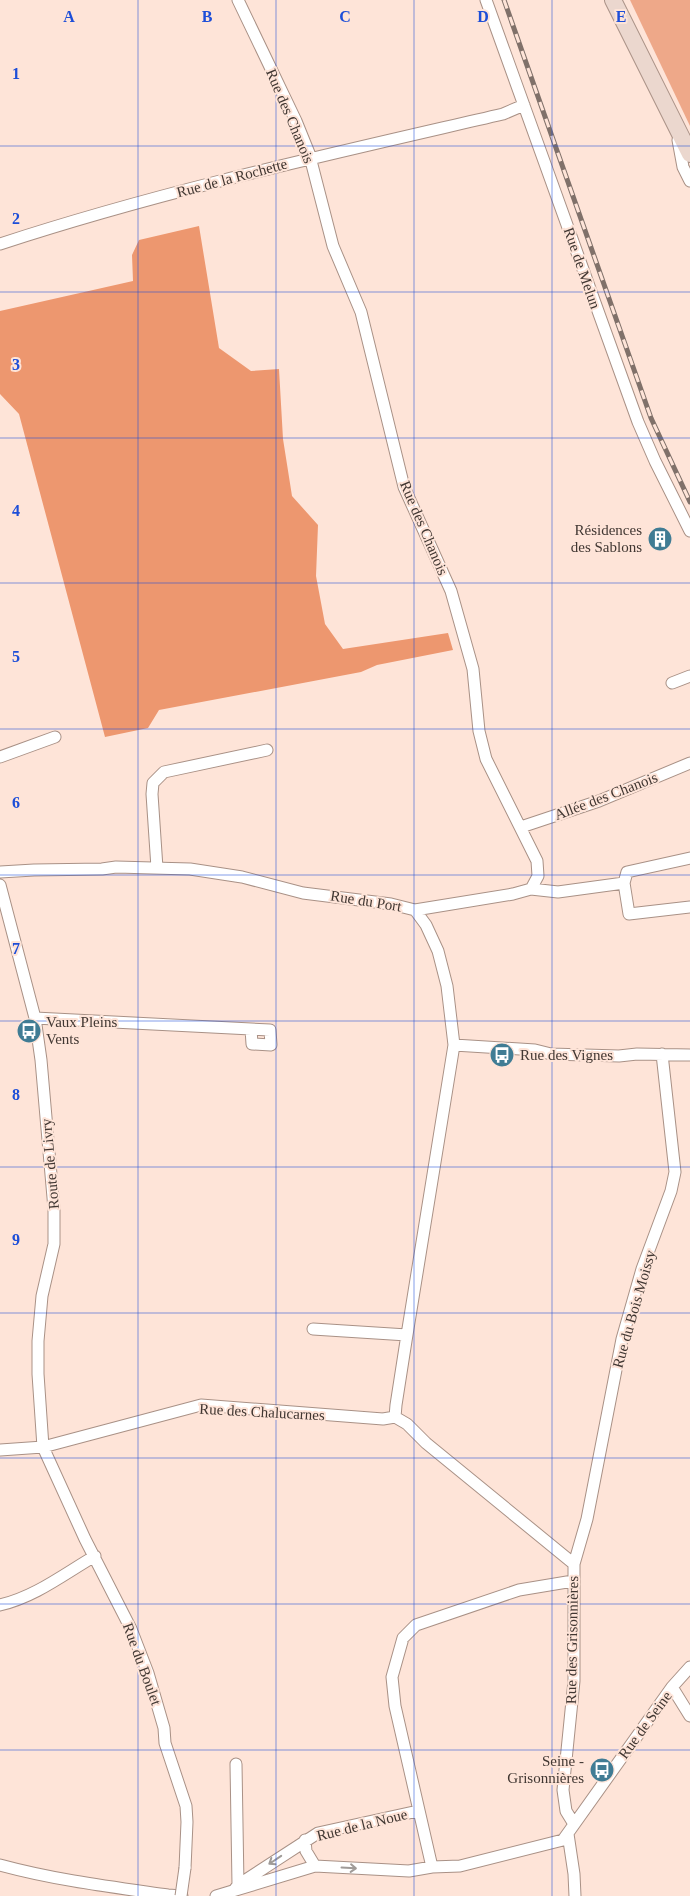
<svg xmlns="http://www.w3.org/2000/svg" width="690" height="1896" font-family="'Times New Roman',serif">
<rect width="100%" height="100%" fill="#fee4d8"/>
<path fill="#eea889" d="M630 0H690V126Z"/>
<path fill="#ed976f" d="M199 226 219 348 251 371 279 369 283 439 292 496 318 525 316 576 325 624 343 649 448 633 453 650 377 665 361 672 159 710 148 728 105 737 19 414 0 394V311L133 281 132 255 139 240Z"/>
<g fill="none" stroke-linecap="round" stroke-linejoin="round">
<defs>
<path id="minor" d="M238 0 296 121 309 153 333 246 361 312 404 487 451 591 473 669 479 731 486 759 537 861 538 876 531 889 513 894 415 910
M486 0 638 422 655 461 690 531
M678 140 683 167 690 181
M0 244C165 190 335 153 503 114L524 105
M672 683 690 676
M0 757 55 737
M521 827 599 801 690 763
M157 868 152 794 153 783 164 772 267 750
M0 872 34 870 102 869 116 867 190 869 242 877 303 893 391 904 415 910 426 925 438 951 447 986 454 1045 535 1050 551 1054 619 1056 637 1054 690 1055
M624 883 627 872 690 858
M0 885 35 1018 41 1060 54 1209V1244L42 1296 38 1341V1374L43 1447 85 1539 131 1629 148 1673 164 1728 165 1743 186 1806 187 1822 185 1868
M531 889 558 892 624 883 629 914 690 907
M35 1018 251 1029 270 1030 271 1045 252 1044 251 1029
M313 1329 407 1335
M395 1417 407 1424 426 1443 574 1564V1681L563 1790 566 1811 574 1824
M395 1417 396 1405 406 1341 454 1045
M0 1450 43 1447 201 1405 383 1419 395 1417
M574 1564 587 1519 622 1339 642 1269 671 1191 675 1172 662 1054
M0 1605C35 1597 64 1574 95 1556
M672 1687 690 1716
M236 1764 238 1885
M568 1834 574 1874 575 1896
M305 1840 306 1851 315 1866
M0 1865C55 1880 112 1887 168 1895L182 1896
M432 1867 395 1706 392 1677 403 1638 416 1625 519 1590 573 1581
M235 1889 238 1885 318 1833 418 1811
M216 1896 315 1866 409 1871 432 1867 460 1866 563 1840 672 1687 690 1667"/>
<path id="secondary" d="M613 0 690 154"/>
</defs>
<use href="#minor" stroke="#a99186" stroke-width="13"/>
<use href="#secondary" stroke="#a99186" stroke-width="18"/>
<use href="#minor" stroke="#fff" stroke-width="11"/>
<use href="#secondary" stroke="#ebd7ce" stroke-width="16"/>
<defs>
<path id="rail" d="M504 0 651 418 690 502"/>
</defs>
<use href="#rail" stroke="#80716a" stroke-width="5"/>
<use href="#rail" stroke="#fee4d8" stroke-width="3" stroke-dasharray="9" stroke-linecap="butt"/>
<defs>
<path id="minor-bridge" d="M181 1896 185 1868"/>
</defs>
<use href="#minor-bridge" stroke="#a99186" stroke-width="13" stroke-linecap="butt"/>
<use href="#minor-bridge" stroke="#fff" stroke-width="11"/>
</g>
<defs><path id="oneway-shaft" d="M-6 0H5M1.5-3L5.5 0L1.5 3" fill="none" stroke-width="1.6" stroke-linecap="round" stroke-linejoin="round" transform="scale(1.25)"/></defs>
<g stroke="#a09b98">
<use href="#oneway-shaft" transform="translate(275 1860) rotate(146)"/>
<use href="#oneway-shaft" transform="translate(349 1868) rotate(3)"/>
</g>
<path fill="none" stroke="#1d4ed8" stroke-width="1" stroke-opacity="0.55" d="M138 0V1896M276 0V1896M414 0V1896M552 0V1896M0 146H690M0 292H690M0 438H690M0 583H690M0 729H690M0 875H690M0 1021H690M0 1167H690M0 1313H690M0 1458H690M0 1604H690M0 1750H690"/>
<defs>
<symbol id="building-disc" viewBox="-11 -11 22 22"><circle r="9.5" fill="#407c94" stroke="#fee4d8"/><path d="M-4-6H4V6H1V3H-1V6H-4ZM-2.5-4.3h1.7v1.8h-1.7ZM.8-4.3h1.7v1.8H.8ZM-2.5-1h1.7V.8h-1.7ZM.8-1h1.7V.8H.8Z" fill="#fff"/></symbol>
<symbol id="bus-disc" viewBox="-11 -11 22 22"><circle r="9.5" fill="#407c94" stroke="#fee4d8"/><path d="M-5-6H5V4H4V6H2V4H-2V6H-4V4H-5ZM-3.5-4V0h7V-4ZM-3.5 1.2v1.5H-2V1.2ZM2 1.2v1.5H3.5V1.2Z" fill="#fff"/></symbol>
</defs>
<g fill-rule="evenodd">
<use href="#building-disc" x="646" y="525" width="28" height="28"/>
<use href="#bus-disc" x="15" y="1017" width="28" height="28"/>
<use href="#bus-disc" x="488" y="1041" width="28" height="28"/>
<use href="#bus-disc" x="588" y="1756" width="28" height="28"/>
</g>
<g text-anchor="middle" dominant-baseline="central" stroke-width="4" stroke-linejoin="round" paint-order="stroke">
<g font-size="15" fill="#413732" stroke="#fee4d8">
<text transform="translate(290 116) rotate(67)">Rue des Chanois</text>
<text transform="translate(232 178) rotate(-15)">Rue de la Rochette</text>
<text transform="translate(582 268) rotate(71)">Rue de Melun</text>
<text transform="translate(424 528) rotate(67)">Rue des Chanois</text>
<text transform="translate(606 796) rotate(-21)">Allée des Chanois</text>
<text transform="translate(366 901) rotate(9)">Rue du Port</text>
<text transform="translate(50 1164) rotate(-95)">Route de Livry</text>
<text transform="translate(634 1309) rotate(-74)">Rue du Bois Moissy</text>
<text transform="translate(262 1412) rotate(3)">Rue des Chalucarnes</text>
<text transform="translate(572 1640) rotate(-89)">Rue des Grisonnières</text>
<text transform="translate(142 1664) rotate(70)">Rue du Boulet</text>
<text transform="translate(645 1725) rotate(-54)">Rue de Seine</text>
<text transform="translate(362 1825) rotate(-14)">Rue de la Noue</text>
</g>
<g font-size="15" fill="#413732" stroke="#fee4d8" text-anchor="end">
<text x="642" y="530">Résidences<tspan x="642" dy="17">des Sablons</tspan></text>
<text x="46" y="1022" text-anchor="start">Vaux Pleins<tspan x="46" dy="17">Vents</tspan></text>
<text x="520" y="1055" text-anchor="start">Rue des Vignes</text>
<text x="584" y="1761">Seine -<tspan x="584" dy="17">Grisonnières</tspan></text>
</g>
</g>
<g font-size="16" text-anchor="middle" font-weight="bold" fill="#1d4ed8" stroke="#fee4d8" stroke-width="4" stroke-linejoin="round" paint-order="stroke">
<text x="69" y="22">A</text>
<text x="207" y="22">B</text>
<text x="345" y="22">C</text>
<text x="483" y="22">D</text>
<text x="621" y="22">E</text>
<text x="16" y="79">1</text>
<text x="16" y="224">2</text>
<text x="16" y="370">3</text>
<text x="16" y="516">4</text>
<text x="16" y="662">5</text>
<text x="16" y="808">6</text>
<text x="16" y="954">7</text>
<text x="16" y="1100">8</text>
<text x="16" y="1245">9</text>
</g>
</svg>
